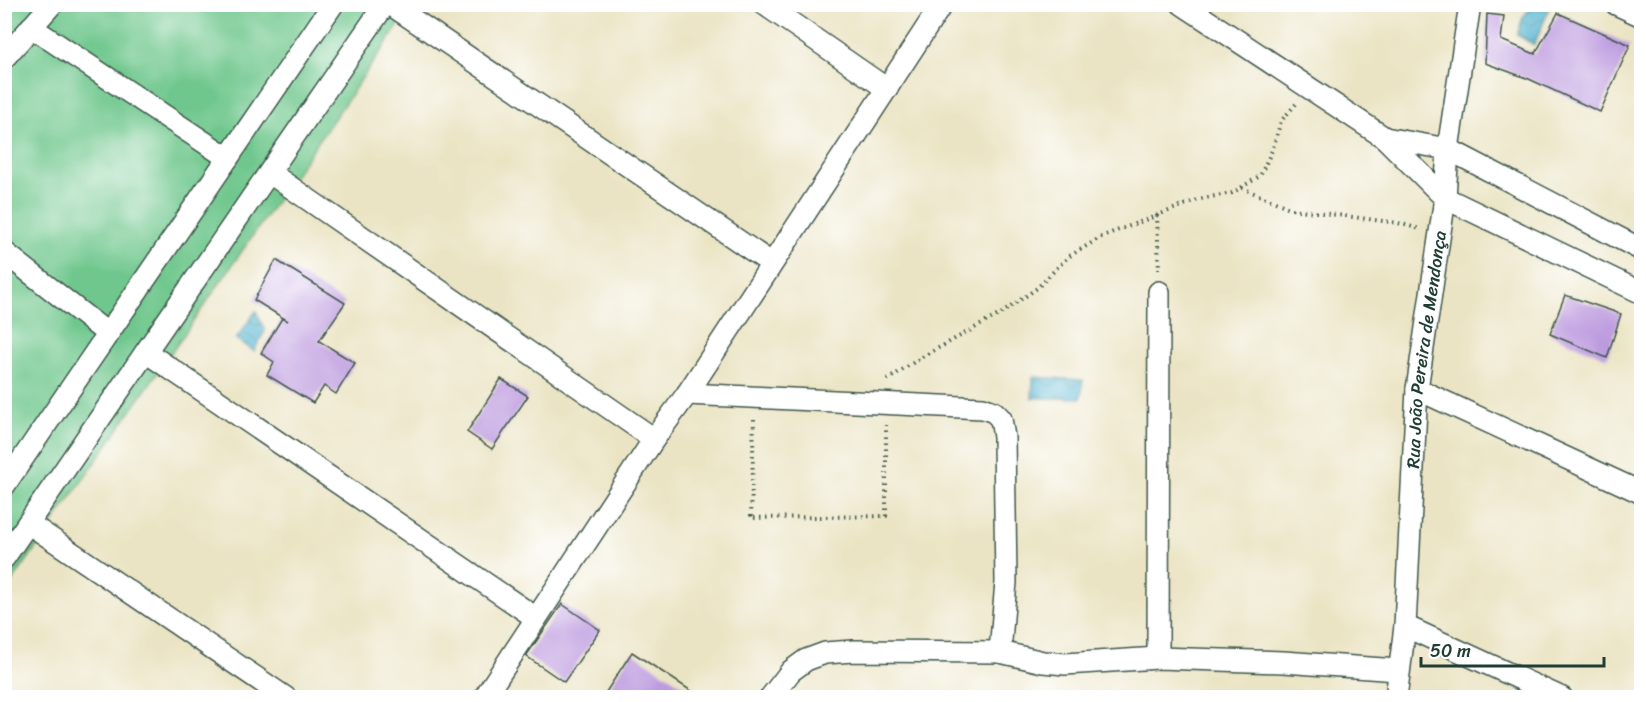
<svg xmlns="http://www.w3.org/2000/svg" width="1646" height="702" font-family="Sriracha,sans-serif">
<defs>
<pattern id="water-waves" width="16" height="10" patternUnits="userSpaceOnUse" patternTransform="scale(1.5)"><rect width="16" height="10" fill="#4eb1cd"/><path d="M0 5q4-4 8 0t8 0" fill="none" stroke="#4091a7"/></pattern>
</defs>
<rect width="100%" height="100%" fill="#fff"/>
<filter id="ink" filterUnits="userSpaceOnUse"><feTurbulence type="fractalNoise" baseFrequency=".0167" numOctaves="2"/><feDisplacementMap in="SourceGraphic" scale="12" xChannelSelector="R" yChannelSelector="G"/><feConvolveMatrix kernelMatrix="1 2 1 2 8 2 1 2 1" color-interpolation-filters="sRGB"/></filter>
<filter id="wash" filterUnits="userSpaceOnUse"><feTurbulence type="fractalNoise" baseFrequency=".008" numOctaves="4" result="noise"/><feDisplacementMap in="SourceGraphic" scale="24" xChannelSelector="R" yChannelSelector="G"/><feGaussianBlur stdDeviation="1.35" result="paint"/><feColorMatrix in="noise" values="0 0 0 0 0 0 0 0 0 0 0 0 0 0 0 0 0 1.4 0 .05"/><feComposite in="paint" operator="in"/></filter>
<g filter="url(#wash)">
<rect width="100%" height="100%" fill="#ebe4c4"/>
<path fill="#70c78d" stroke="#488260" stroke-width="1.5" d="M5 5H413L5 592Z"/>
<path fill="url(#water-waves)" stroke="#367780" stroke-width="1.5" d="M1533 5 1549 10 1534 45 1517 35 1523 17Z
M256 311 265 331 254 351 236 339Z
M1033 377 1083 380 1081 398H1032Z"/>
<g id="blocks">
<path fill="#bd9bdf" d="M1558 13 1630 45 1600 112 1529 79 1485 63 1487 14 1504 16 1501 40 1535 54Z
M276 260 345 303 319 341 355 363 336 394 324 386 313 403 267 375 274 362 261 353 282 318 288 321 254 300Z
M1565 295 1621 314 1607 358 1550 334Z
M501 379 528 396 492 449 467 432Z
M562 604 600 630 564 682 526 656Z
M632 652 702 698H602Z"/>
</g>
</g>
<g filter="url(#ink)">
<use href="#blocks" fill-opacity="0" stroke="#3e564a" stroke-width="1.5"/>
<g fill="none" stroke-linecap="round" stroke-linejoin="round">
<defs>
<g id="minor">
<path d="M390 4 771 263"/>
<path d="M764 4 887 89"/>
<path d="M1182 4 1385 138 1445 198 1642 293"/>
<path d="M1616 4 1642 16"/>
<path d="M31 27 228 158"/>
<path d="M4 58 52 4"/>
<path d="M1385 138 1448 149 1642 250"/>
<path d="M270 173 654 439"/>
<path d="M4 252 108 334"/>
<path d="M146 352 536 618"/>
<path d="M1417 389 1642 493"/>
<path d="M687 394 983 408 994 412 1001 419 1004 437 1006 582 1000 652"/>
<path d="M4 486 333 4"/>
<path d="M28 523 286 698"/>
<path d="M4 558 385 4"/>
<path d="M1405 626 1562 698"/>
<path d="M1158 658 1159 292"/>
<path d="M484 698 654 439 687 394 942 4"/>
<path d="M770 698 791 671 806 660 825 653 853 651 1000 652 1043 662 1065 664 1158 658 1283 662 1398 670"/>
<path id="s1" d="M1396 698 1405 626 1417 389 1445 198 1448 149 1470 4"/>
</g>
</defs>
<use href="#minor" stroke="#3e564a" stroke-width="24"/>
<path stroke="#3e564a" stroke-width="4" stroke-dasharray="1.5 4.5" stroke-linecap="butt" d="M1242 188 1292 209 1398 223 1420 229
M1157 215 1159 270
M887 380 922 357 1002 313 1037 288 1068 257 1103 236 1200 199 1232 193 1260 176 1273 148 1281 121 1296 104
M754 419 751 518 886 516V425"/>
<use href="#minor" stroke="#fff" stroke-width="21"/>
</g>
</g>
<g text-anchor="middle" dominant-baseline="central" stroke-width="4.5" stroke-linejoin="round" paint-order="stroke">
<g font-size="18" fill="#1f3d34" stroke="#fff">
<text stroke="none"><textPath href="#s1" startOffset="350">Rua João Pereira de Mendonça</textPath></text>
</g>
</g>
<rect width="1646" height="702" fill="none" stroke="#fff" stroke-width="24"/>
<path d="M1421 657v9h183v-9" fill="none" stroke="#1f3d34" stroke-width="3"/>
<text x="1430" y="657" font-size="18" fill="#1f3d34" stroke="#ffffff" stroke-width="4.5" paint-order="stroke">50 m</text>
</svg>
